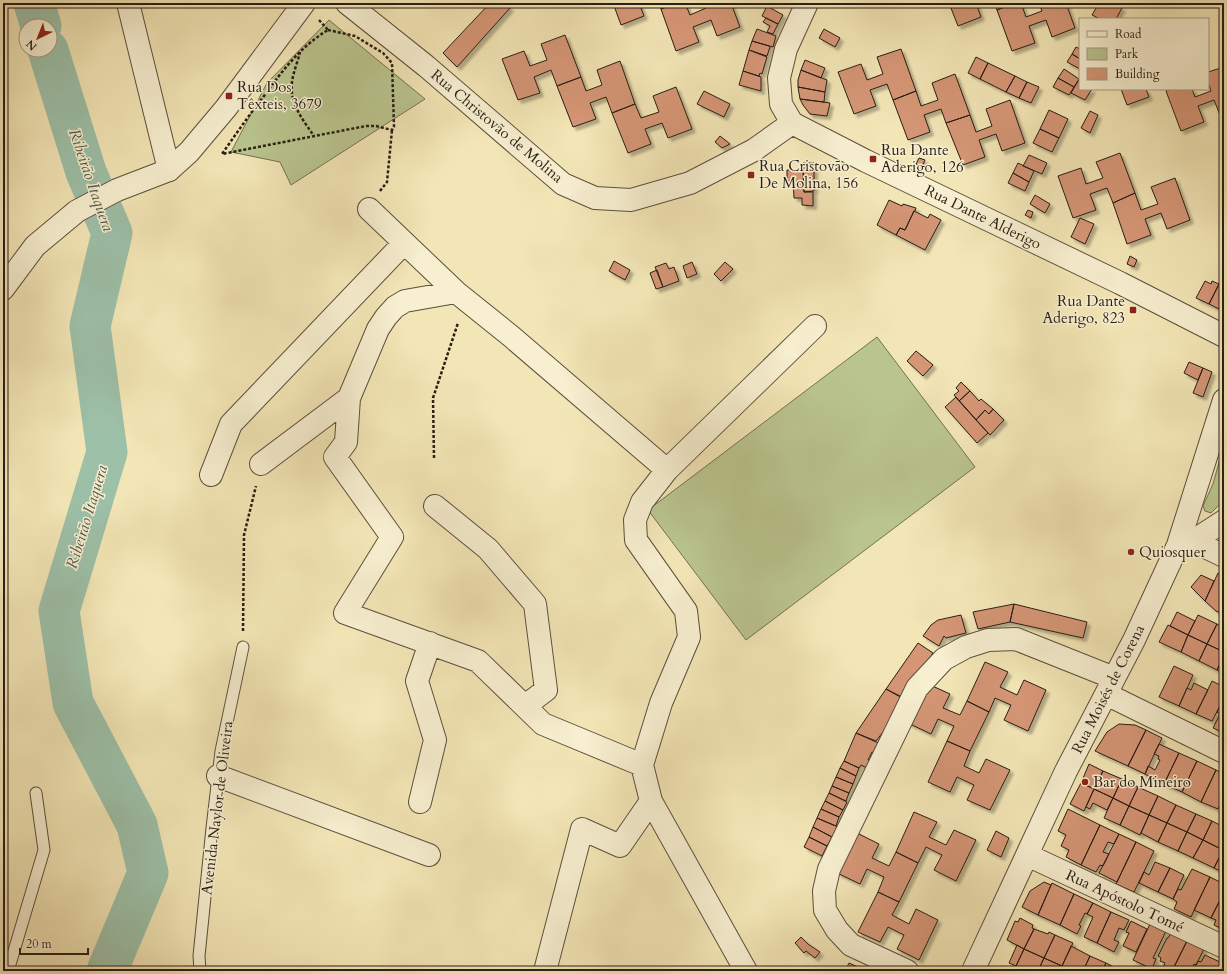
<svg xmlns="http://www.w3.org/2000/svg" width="1227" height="974" font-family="Cardo,serif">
<defs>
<filter id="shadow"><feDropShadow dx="3.5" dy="3.5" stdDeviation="1" flood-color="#0004"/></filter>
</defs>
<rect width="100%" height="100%" fill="#f3e6b6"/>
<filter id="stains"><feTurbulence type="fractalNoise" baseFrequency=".005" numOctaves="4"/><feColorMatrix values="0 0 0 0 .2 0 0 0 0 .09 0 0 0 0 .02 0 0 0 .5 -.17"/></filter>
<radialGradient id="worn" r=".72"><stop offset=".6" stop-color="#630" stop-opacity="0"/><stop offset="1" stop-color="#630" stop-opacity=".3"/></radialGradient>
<path fill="#bac58e" stroke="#727152" d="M329 20 425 99 291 185 280 162 231 152 267 83Z
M877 337 975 467 746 640 648 510Z
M1224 444V500L1211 513 1205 511 1203 506 1213 484Z"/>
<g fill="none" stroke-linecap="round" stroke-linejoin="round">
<path stroke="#9dc0a8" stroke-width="41" d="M34 3 41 26
M48 50 86 172 112 233 90 326 107 452 59 611 73 703 137 825 148 873 107 971"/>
</g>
<path fill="#d59676" stroke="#291d15" filter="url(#shadow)" d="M490 3H505L510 8 457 67 443 53Z
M613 3H639L644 16 621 25Z
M659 3H677L661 9Z
M677 3H685L690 15 706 8 704 3H731L740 27 717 36 711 20 693 27 699 42 676 51 661 9Z
M949 3H976L981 17 958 26Z
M994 3H1014L997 10Z
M1014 3H1021L1026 17 1042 11 1039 3H1066L1075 28 1052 37 1046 20 1029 26 1035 43 1012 51 997 10Z
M1099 3H1112L1122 8 1116 19H1100L1092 15Z
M767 6 783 15 778 24 762 16Z
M766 18 778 24 773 34 767 32 770 26 763 22Z
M757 29 776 36 773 47 752 41Z
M824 29 840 38 835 47 819 38Z
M565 35 581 77 557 86 551 70 534 77 540 93 518 100 502 59 524 51 530 66 547 60 541 44Z
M752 41 769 46 770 47 767 56 749 50Z
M1076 47 1080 49V59L1072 54Z
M901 49 916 91 893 100 887 84 870 90 876 106 854 114 838 72 861 64 867 80 883 74 877 57Z
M749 50 767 57 762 74 760 73 759 76 743 71Z
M1072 54 1080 59V69L1067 62Z
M976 57 988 63 980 79 968 73Z
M805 60 825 68 821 78 801 70Z
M620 61 635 104 612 113 606 97 590 103 596 119 573 127 557 86 581 77 586 91 602 85 597 70Z
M988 63 1015 76 1006 92 980 79Z
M1224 67V113L1220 115 1214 100 1198 106 1204 122 1181 131 1166 91 1170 89H1192L1195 97 1211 91 1208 82V72Z
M1064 69 1079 79 1074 87 1058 78Z
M801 70 827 80 825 92 798 87V80Z
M743 71 761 77V91L739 85Z
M955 74 970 115 946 123 941 109 924 115 930 132 908 140 893 100 916 91 921 106 938 100 932 83Z
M1015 76 1027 82 1019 98 1006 92Z
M1058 78 1074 87 1069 95 1053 87Z
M1080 78V89H1092L1085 100 1071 93Z
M1027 82 1039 87 1031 103 1019 98Z
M676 87 692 129 668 138 662 123 645 129 651 144 628 153 612 113 635 104 641 118 659 112 653 96Z
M798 87 825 92 824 102 800 99Z
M1121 89H1146L1149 97 1127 105Z
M704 91 730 104 724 117 697 104Z
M800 99 830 103 827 116 810 114 803 105Z
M1010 100 1025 143 1002 151 996 134 979 140 985 157 963 165 946 123 970 115 976 132 992 126 986 109Z
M1049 110 1068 119 1059 138 1040 129Z
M1090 111 1098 115 1090 133 1081 128Z
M1040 129 1059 138 1052 152 1033 143Z
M720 136 730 144 722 148 715 142Z
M1120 153 1135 193 1113 203 1107 188 1090 194 1096 210 1073 218 1058 176 1081 168 1086 184 1103 178 1096 162Z
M1029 155 1047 163 1042 174 1023 166Z
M919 158 925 160 922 167 916 164Z
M803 163H814V191L804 192Z
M1018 163 1034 171 1029 182 1013 173Z
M787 170H803L804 192H813V206L802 205V198H794L793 180 787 181Z
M1013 173 1029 182 1025 191 1008 183Z
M1175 178 1190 220 1167 229 1161 213 1145 219 1151 235 1127 244 1113 203 1135 193 1141 210 1158 204 1151 187Z
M1035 195 1050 204 1045 213 1030 204Z
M889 200 902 206 903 204 916 208 915 211H914L905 230 900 228 896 235 877 225Z
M1028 210 1033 212 1031 218 1025 215Z
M914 211 928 218 930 214 941 220 925 250 896 235 900 228 905 230Z
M1080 218 1094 224 1085 244 1071 237Z
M1130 256 1137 260 1134 267 1127 264Z
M614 261 630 270 625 280 609 271Z
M692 262 697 274 687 278 683 266Z
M725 262 733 269 721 281 714 274Z
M666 263 669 269 674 267 679 281 663 287 655 267Z
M657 270 663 287 656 289 650 273Z
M1205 281 1211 284 1212 281 1219 284 1209 304 1196 298Z
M1220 282 1224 284 1223 287H1224V299L1219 309 1209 304Z
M916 351 933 365 923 376 907 361Z
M1189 362 1203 368 1198 380 1184 373Z
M1203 368 1212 372 1203 397 1193 393Z
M961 382 970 391 959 401 954 395 959 391 956 388Z
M970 391 979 401 981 399 993 409 989 414 985 410 976 420 959 401Z
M956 397 988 433 977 443 945 407Z
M993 409 1004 420 990 435 976 420 985 410 989 414Z
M1218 573 1224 576V612L1223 614 1216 611 1205 601Z
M1201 575 1214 581 1205 601 1191 587Z
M1014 604 1087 622 1083 638 1010 622Z
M1014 604 1010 622 978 629 973 612Z
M1177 612 1195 621 1188 635 1170 626Z
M961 615 966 633 946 638 944 636 939 646 923 636 931 625 938 620Z
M1198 615 1217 624 1207 644 1188 635Z
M1217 624 1224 628V652L1207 644Z
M1168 625 1188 635 1181 652 1159 642Z
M1188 635 1207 644 1199 661 1181 652Z
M918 643 933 653 902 698 886 689Z
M1207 644 1224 652V655L1217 670 1199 661Z
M1224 655V673L1217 670Z
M985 662 1008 672 1000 687 1017 695 1024 680 1046 690 1028 731 1004 720 1011 705 995 698 989 712 967 701Z
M1174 666 1193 675 1179 706 1159 697Z
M1212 681 1224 687V698L1212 721 1196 714Z
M1194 683 1208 690 1196 714 1179 706 1187 688 1191 690Z
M928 684 950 694 943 708 960 715 967 701 989 712 970 751 947 741 954 726 938 719 931 734 908 723Z
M886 689 908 700 876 741 856 733Z
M1224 698V733L1213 728 1220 714 1217 712Z
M1119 724 1135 725 1146 730 1128 766 1095 751 1107 732Z
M1146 730 1162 738 1145 774 1128 766Z
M856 733 885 746 880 755 872 752 868 760 870 761 867 768 861 765 859 768 844 761Z
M947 741 970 751 964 766 979 773 986 759 1010 770 990 810 967 800 974 785 957 777 950 792 928 782Z
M1159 744 1179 753 1164 784 1145 774 1148 766 1155 770 1160 760 1158 759 1159 756 1154 754Z
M1179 753 1197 761 1182 792 1164 784Z
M844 761 859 768 856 776 840 768Z
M1197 761 1216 770 1201 802 1182 792Z
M1089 764 1103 771 1094 789 1081 783Z
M840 768 856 776 853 784 836 777Z
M1216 770 1224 774V796L1218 809 1201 802Z
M1103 771 1122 779 1113 798 1094 789Z
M836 777 853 784 849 793 832 786Z
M1122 779 1138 787 1129 806 1113 798Z
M1081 783 1094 789 1084 811 1070 804Z
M832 786 849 793 846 801 829 793Z
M1138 787 1158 796 1149 815 1129 806Z
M1094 789 1113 798 1107 810 1093 803 1090 809 1086 807Z
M829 793 847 802 843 810 825 801Z
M1158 796 1176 805 1167 823 1149 815Z
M1113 798 1129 806 1120 825 1104 818Z
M825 801 843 810 839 817 821 809Z
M1176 805 1196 814 1187 832 1167 823Z
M1129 806 1149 815 1140 835 1120 825Z
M821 809 839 817 836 826 817 818Z
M1068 809 1100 825 1081 865 1066 857 1069 850 1061 846 1066 835 1058 831Z
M914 812 937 822 929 837 946 845 954 830 976 840 956 881 934 870 942 855 926 847 918 863 896 852Z
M1196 814 1212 821 1203 840 1187 832Z
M1149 815 1167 823 1158 842 1141 833Z
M817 818 838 827 832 837 813 827Z
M1212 821 1224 827V847L1223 850 1203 840Z
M1167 823 1187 832 1178 851 1158 842Z
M1100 825 1119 834 1114 844 1108 842 1103 852 1109 854 1103 866 1100 865 1096 872 1081 865Z
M813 827 832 837 827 846 809 837Z
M996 831 1009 838 1001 857 987 850Z
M1187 832 1203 840 1193 858 1178 851Z
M857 833 879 844 872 858 889 866 896 852 918 863 899 902 878 892 884 877 867 869 860 884 837 873Z
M1119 834 1136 842 1117 882 1099 873Z
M809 837 827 846 822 856 804 847Z
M1203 840 1223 850 1214 868 1193 858Z
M1136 842 1154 851 1134 892 1116 884Z
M1223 850H1224V873L1214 868Z
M1155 862 1170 868 1158 892 1139 883 1144 872 1149 875Z
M1170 868 1184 875 1173 899 1158 892Z
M1192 869 1210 877 1191 917 1174 909 1177 902 1173 899 1178 889 1181 890Z
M1210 877 1224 884V892L1211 918 1194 910Z
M1044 882 1051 885 1038 915 1022 907 1030 891Z
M1052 883 1074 894 1060 925 1038 915Z
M878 892 899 902 892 915 909 924 916 909 938 920 919 960 897 949 904 935 888 927 880 942 858 932Z
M1224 892V930L1214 925 1216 920 1211 918Z
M1074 894 1093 903 1087 914 1085 913 1079 925 1081 926 1077 934 1060 925Z
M1093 903 1111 912 1097 943 1084 937 1093 917 1087 914Z
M1111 912 1129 920 1124 930 1119 928 1114 940 1119 942 1114 952 1097 943Z
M1020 918 1033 925 1032 928 1034 929 1024 949 1007 940 1015 921 1018 922Z
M1131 921 1147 929 1136 952 1123 946 1129 933 1126 932Z
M1150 924 1166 931 1153 958 1156 959 1152 969 1133 960Z
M1034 929 1048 934 1049 932 1055 935 1044 958 1024 949Z
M1171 933 1187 941 1172 971H1161L1165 963 1160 961 1161 958 1158 956 1167 938H1168Z
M1055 935 1073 943 1062 966 1044 958Z
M801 937 808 944 820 952 815 958 806 951 804 953 795 943Z
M1187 941 1204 949 1196 965 1194 964 1191 971H1172Z
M1017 945 1024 949 1016 966 1009 963Z
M1071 946 1090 956 1083 971H1072L1062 966Z
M1024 949 1044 958 1038 971H1025L1016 966Z
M1205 955 1222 963 1219 971H1193L1198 961 1201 962Z
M1090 956 1106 963 1102 971H1083Z
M1044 958 1062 966 1059 971H1038Z
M849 963 867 971H845Z
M1106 963 1122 971H1102Z
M1222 963 1224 964V971H1219Z
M1062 966 1072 971H1059Z"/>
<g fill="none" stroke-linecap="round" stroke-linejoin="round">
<defs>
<path id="service" d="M8 971 44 850 36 793
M200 971 199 956 212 828 221 751 243 647"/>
<path id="minor" d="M128 3 169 170
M347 3 426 66 563 184 595 198 631 200 690 183 754 150 792 123
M807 3 786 49 779 78 781 104 792 123 866 161 1120 283 1224 336
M369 209 456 292 512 337 667 470
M456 292 405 301 395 307 386 317 378 329 349 398 346 442 335 457 392 537 345 613 478 661 543 724 642 765
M261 464 349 398
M211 475 231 424 404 243
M435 506 488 549 535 604 546 690 525 706
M1193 541 1224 556
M1178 545 1193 541 1224 521
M1106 694 1224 752
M218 776 429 855
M420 802 435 740 417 681 430 643
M1027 855 1224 947
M545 971 582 829 620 846 651 801
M746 971 651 801 642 765 661 703 689 637 686 611 636 540 635 520 642 502 667 470 815 326
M907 971 851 945 837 930 825 910 824 891 829 869 917 688 944 659 966 647 988 640 1016 639 1114 678
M973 971 1066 771 1134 640 1178 545 1224 400"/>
<path id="tertiary" d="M3 289 35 246 77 211 117 190 169 170 189 152 226 108 304 3"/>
</defs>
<use href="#service" stroke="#5c4f3d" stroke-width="13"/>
<use href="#minor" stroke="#5c4f3d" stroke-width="24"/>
<use href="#tertiary" stroke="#5c4f3d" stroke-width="24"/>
<path stroke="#291d15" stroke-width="2.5" stroke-dasharray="3 2" stroke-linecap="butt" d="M319 20 328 30
M328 30 355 36 383 53 392 63 394 127 392 130 376 126H366L222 154C236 134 249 115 264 96 282 71 301 46 328 30Z
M300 52C298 61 293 73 292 82 289 103 303 120 314 136
M380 191 387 182 392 130
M434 458 433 398 458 323
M243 631 244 535 256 486"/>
<use href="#service" stroke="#f7efd0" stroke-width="11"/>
<use href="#minor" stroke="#f7efd0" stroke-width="22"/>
<use href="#tertiary" stroke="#f7efd0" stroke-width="22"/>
</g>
<g fill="#8f2418" stroke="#f7efd0" stroke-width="1.5">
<rect x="225" y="92" width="8" height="8" rx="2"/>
<rect x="869" y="155" width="8" height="8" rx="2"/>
<rect x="747" y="171" width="8" height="8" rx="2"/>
<rect x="1129" y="306" width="8" height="8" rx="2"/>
<circle cx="1131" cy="552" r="4"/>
<circle cx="1085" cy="782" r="4"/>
</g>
<g text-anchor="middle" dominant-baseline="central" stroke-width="3" stroke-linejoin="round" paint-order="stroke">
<g font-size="15" fill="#291d15" stroke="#f7efd0" text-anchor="start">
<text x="237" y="87">Rua Dos<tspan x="237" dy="17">Têxteis, 3679</tspan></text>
<text x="881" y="150">Rua Dante<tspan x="881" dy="17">Aderigo, 126</tspan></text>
<text x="759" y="166">Rua Cristovão<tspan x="759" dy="17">De Molina, 156</tspan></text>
<text x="1125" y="301" text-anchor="end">Rua Dante<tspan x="1125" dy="17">Aderigo, 823</tspan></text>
<text x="1139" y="552">Quiosquer</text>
<text x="1093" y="782">Bar do Mineiro</text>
</g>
<g font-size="15" fill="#291d15" stroke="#f7efd0">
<text transform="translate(497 126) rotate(40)">Rua Christovão de Molina</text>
<text transform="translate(983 217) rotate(26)">Rua Dante Alderigo</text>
<text transform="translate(1108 689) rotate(-63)">Rua Moisés de Corena</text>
<text transform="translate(217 808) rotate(-83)">Avenida Naylor de Oliveira</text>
<text transform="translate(1125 901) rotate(25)">Rua Apóstolo Tomé</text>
</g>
<g font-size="16" font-style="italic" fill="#525648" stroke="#f7efd0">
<text transform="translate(91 180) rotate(71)">Ribeirão Itaquera</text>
<text transform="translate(87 517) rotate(-73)">Ribeirão Itaquera</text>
</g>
</g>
<rect width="1227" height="974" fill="none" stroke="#f3e6b6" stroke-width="16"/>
<rect x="4" y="4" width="1219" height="966" fill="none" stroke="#291d15" stroke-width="2"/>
<rect x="8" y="8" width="1211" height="958" fill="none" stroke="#291d15"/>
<rect x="1079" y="18" width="130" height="72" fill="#f7efd0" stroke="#a59b85"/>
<rect x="1087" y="31" width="20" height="6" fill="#f7efd0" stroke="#a59b85"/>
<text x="1115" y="38" font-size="12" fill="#291d15">Road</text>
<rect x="1087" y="48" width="20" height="12" fill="#bac58e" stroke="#a59b85"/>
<text x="1115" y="58" font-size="12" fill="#291d15">Park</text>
<rect x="1087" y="68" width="20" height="12" fill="#d59676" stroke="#a59b85"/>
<text x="1115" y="78" font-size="12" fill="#291d15">Building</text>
<g transform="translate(38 38) rotate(223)"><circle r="19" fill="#f7efd0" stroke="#a59b85"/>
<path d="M0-3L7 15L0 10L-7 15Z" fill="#8f2418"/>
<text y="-6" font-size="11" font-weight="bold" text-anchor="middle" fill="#291d15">N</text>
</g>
<path d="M20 948v6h68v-6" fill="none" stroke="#291d15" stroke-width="2"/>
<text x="26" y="948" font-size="12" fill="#291d15" stroke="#f7efd0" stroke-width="3" paint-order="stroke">20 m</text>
<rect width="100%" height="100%" filter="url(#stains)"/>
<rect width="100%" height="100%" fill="url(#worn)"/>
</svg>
